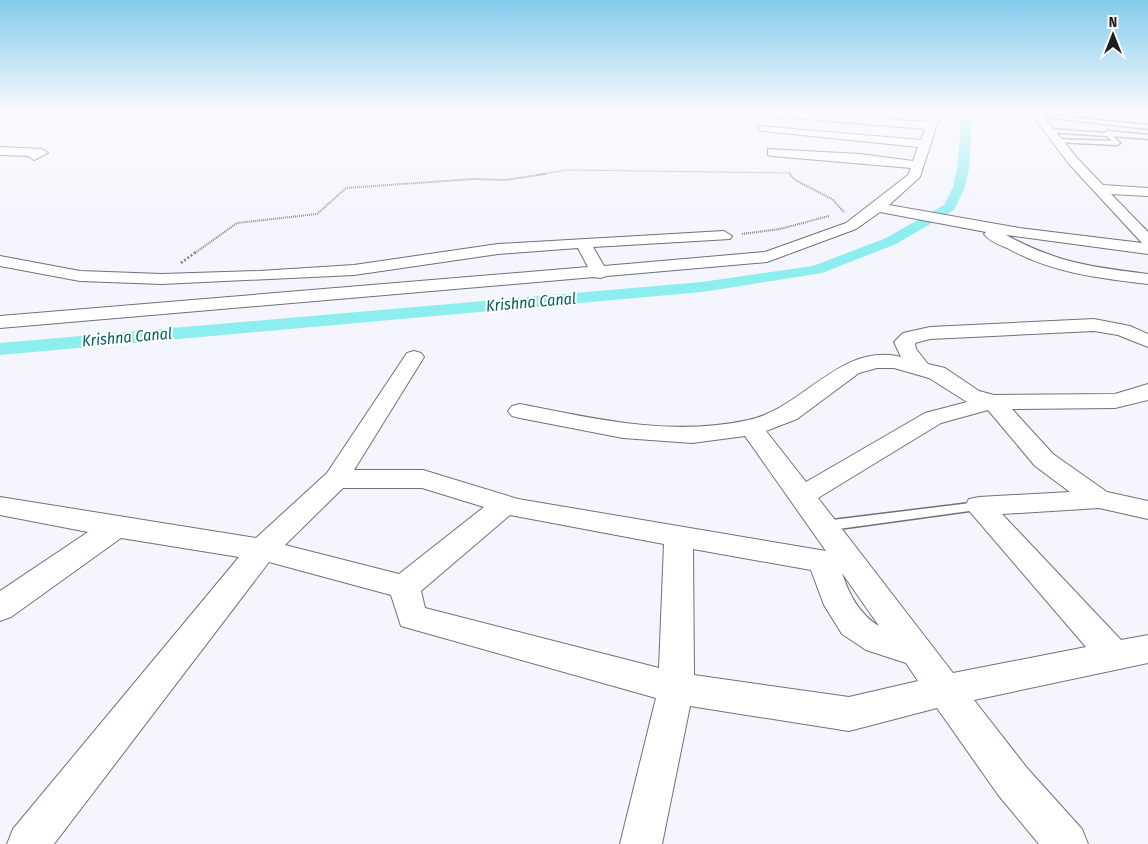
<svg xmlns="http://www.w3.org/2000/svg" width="1148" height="844" font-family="'Fira Sans Condensed',sans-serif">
<rect width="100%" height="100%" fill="#f4f5fd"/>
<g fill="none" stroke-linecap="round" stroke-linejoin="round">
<path fill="#8deeef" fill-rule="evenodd" d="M962 112H972L969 169 965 187 954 210 896 244 822 273 702 292 0 355V343L702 282 813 266 886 238 944 205 953 187 957 169Z"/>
<defs>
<path id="service" d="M1037 114 1148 125V129L1035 116Z
M1049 129 1105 133 1107 131 1148 135V139L1113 136 1120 143 1117 145 1056 142 1054 139 1112 141 1107 136 1047 132Z
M979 502 984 503 986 506 984 509 824 531 819 529 817 526 819 523 824 521Z"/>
<path id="minor" d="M751 112H798L927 122 931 112H941L920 177 889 205 1019 228 1142 243 1069 164 1030 112H1040L1077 158 1103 185 1148 188V196L1111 194 1148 232V254L1006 235C1058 263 1091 267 1148 274V284C1098 278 1052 273 1007 248 999 245 989 241 984 234L986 232 880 212 856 229 767 262 607 276 600 278 594 277 0 328V316L588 267 578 248 498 254 354 275 162 284 80 281 0 266V256L80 271 162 274 259 271 354 265 498 244 724 231 732 236 730 239 593 247 604 266 765 252 846 223 908 175 911 168 772 156 768 155V149L860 154 913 161 918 147 763 131 759 130V126L921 140 925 129 756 115Z
M0 147 42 149 48 153 34 160 28 156 0 155Z
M1094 319 1130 326 1148 334V347L1118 335 1094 331 930 339 915 343 916 349 928 364 945 368 979 391 994 395 1115 394 1148 384V400L1115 408 1012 409 1053 454 1107 492 1148 501V519L1099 508 1002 514 1121 640 1148 635V663L974 700 1027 768 1082 829 1088 844H1039L999 796 937 708 849 731 690 706 662 844H620L656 698 401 626 391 595 269 562 54 844H7L13 829 239 557 121 538 11 617 0 621V591L88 532 0 515V497L256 538 327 473 407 353 414 351 421 353 424 357 354 470H423L518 499 826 551 745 436 692 443 623 438 520 418 512 416 508 411 512 406 520 404C596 419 671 437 748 420 803 409 840 342 901 357L894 342 903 333 930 327ZM877 368H894L929 378 967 402 925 413 806 482 766 431 797 419 859 373ZM988 410 1035 466 1070 492 979 497 969 499 965 506 1086 647 953 673 818 498 941 423ZM343 488H422L484 507 399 574 285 545ZM510 515 664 544 659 668 425 608 421 591ZM693 549 811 570 824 605 842 634 866 650 906 663 918 681 849 697 694 675ZM842 573 879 626C859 614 849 594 842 573Z"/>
</defs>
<use href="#service" stroke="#70717a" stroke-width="3"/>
<use href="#minor" stroke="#70717a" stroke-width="2"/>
<path stroke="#838389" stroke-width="1" stroke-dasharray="1 1" stroke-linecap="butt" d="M789 172 791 175
M537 175 567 170 790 173"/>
<path stroke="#838389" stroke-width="2" stroke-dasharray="1 1" stroke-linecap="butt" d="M790 174 795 180 832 199 844 212
M742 234 780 229 829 216
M195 253 237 223 317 214 346 188 473 179 505 180 545 174"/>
<path stroke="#838389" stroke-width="2.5" stroke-dasharray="2 2" stroke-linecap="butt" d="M181 263 196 252"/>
<use href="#service" fill="#fff" fill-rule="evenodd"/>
<use href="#minor" fill="#fff" fill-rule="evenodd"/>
</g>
<linearGradient id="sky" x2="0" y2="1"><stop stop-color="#83cbeb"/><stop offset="0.49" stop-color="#fafafe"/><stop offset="1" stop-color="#fafafe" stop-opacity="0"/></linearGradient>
<rect width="1148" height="230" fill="url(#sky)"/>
<g text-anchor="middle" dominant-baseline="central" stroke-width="4" stroke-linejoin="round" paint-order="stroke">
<g font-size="16" font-style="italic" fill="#085f61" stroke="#fff">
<text transform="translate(531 302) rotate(-5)">Krishna Canal</text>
<text transform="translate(127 337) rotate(-5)">Krishna Canal</text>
</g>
</g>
<g transform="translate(1113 35)" stroke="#ffffff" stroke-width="4" paint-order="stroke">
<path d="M0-4L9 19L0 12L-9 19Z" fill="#1e1e22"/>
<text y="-8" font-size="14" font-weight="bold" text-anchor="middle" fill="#1e1e22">N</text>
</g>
</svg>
